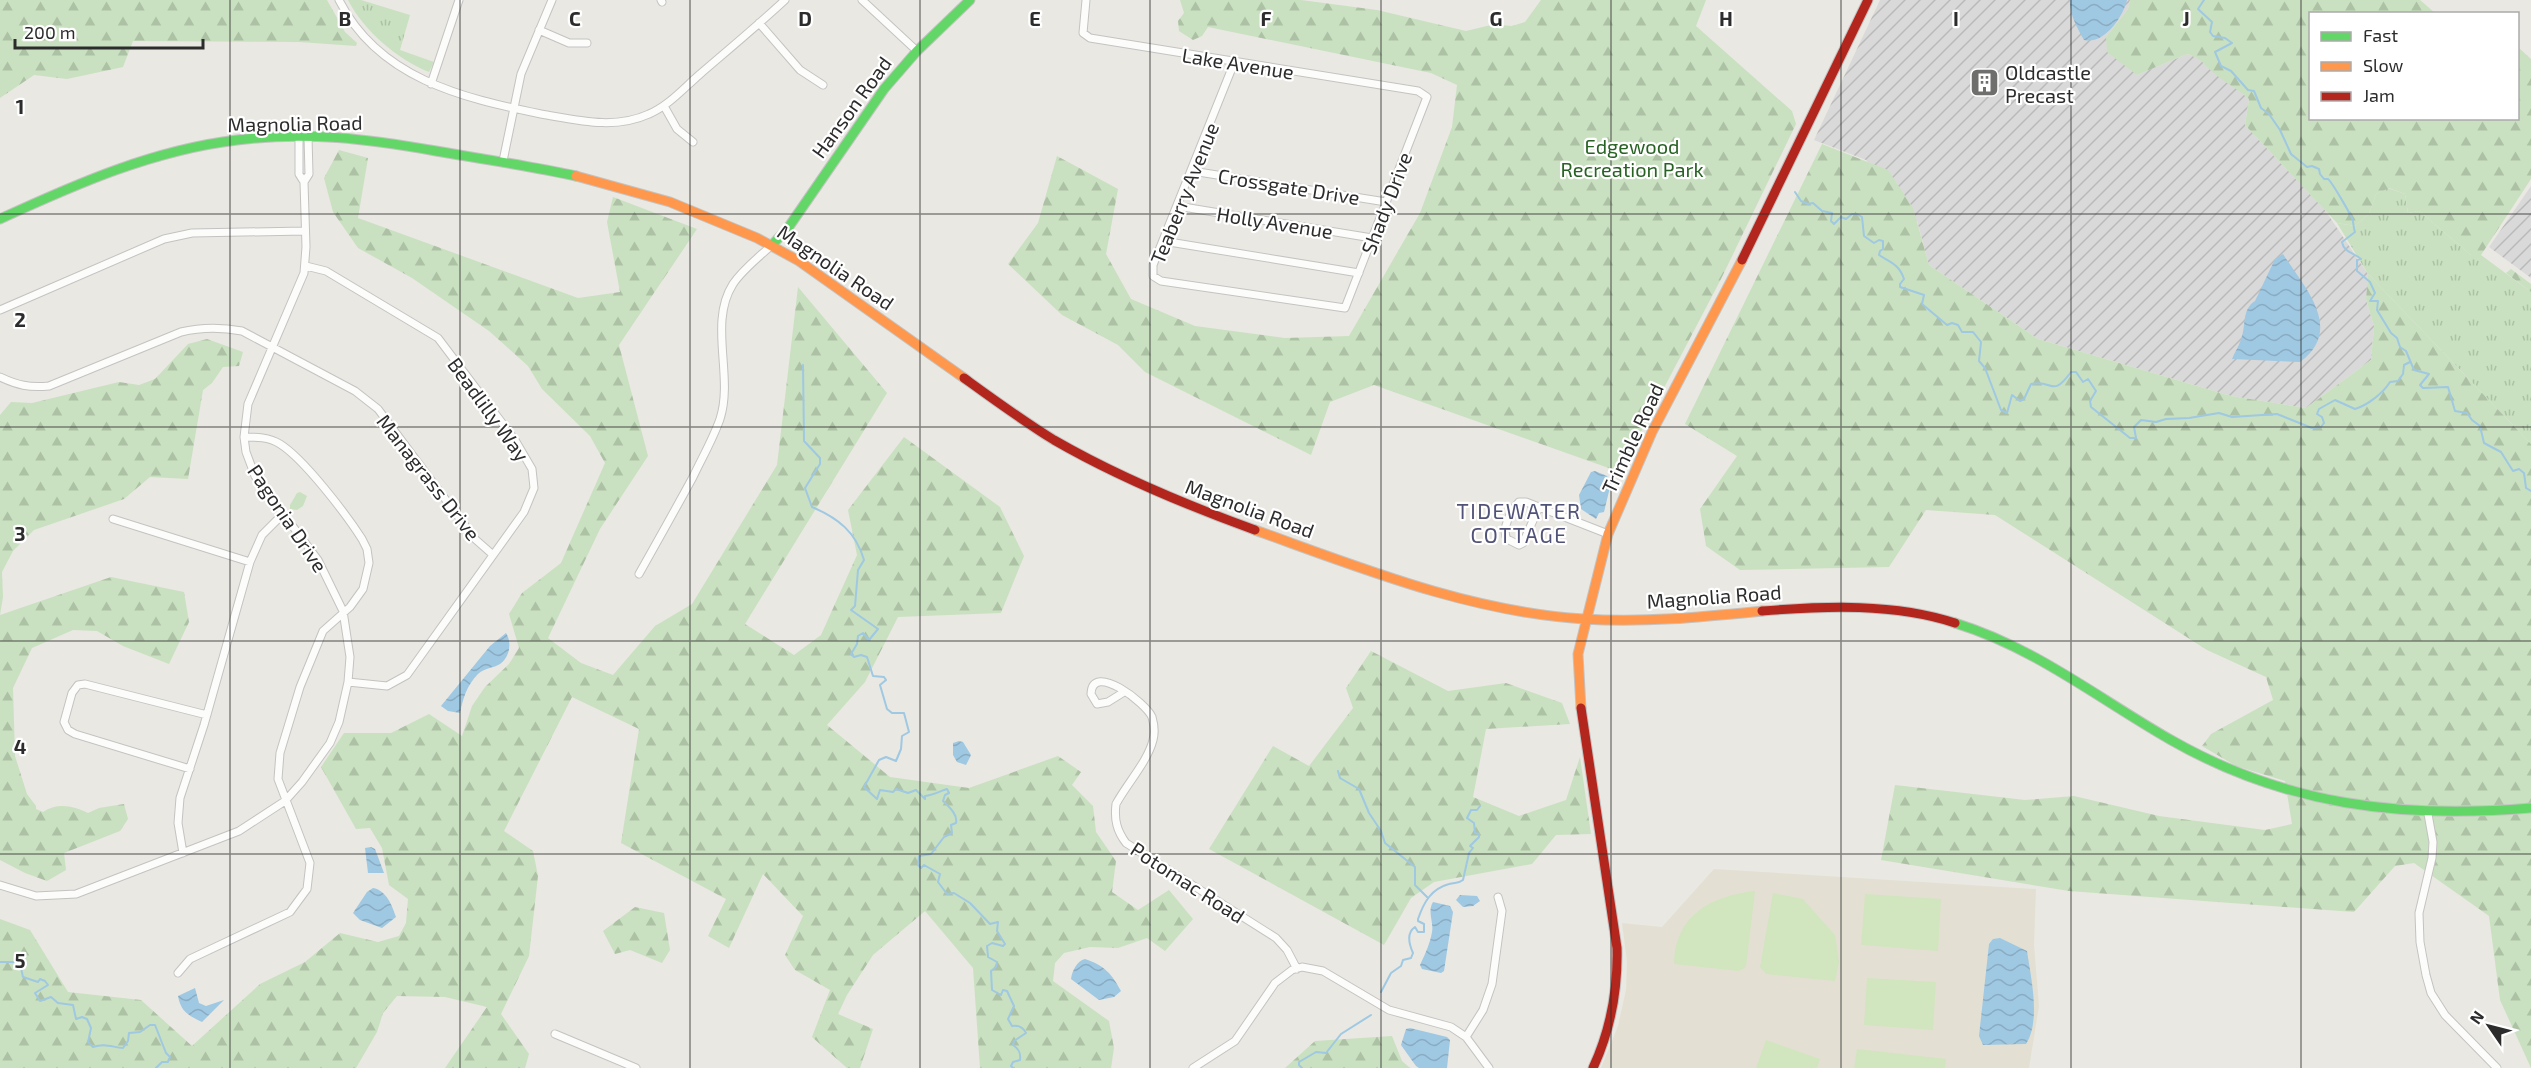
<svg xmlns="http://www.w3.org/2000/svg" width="2531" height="1068" font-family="'Exo 2',sans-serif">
<defs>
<pattern id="industrial-furrows" width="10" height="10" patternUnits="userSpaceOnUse" patternTransform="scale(1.5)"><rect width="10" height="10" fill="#dad9d9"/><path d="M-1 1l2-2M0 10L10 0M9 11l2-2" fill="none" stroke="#bbbaba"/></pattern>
<pattern id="grass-tufts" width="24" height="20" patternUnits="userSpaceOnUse" patternTransform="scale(1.5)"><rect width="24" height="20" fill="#c9e1c0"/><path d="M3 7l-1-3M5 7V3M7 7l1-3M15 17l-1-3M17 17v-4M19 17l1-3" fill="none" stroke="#adc1a5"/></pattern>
<pattern id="forest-firs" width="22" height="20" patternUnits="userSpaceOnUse" patternTransform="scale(1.5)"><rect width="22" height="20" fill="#c9e1c0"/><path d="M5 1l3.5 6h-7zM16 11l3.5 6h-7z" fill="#adc1a5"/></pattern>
<pattern id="water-waves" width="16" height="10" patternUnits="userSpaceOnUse" patternTransform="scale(1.5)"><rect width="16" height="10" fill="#9fc8e2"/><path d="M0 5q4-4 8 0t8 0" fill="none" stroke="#89acc2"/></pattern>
</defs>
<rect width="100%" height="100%" fill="#e9e8e3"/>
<path fill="url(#industrial-furrows)" d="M1880 0H2130L2128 9 2106 37 2137 75 2187 54 2201 59 2249 99 2245 125 2325 210 2368 274 2366 299 2374 326 2371 360 2306 408 2231 396 2038 339 1929 265 1917 221 1866 160 1814 140Z
M2531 186V278L2489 247Z"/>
<path fill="#e3e0d3" d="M1714 869 2036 889 2034 945 2039 1006 2029 1068H1601L1618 1026 1626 990 1627 962 1622 923 1662 927Z"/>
<path fill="url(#grass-tufts)" d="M348 0H361L410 15 400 50 434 62 429 72C397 59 364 31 348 0Z
M2388 188 2405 194 2408 213 2419 211 2471 255H2481L2531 292V444L2368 274 2337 223 2355 226 2369 214 2376 194Z
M300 492 307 496 303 506 297 510 290 509V505L297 493Z"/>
<path fill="url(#forest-firs)" d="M0 0H327L345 32 357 43 356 46 299 42 133 41 123 67 67 79 34 75 0 98Z
M1180 0H1301L1377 10 1466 31 1491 25 1512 26 1525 22 1541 0H1706L1696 26 1792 111 1796 124 1721 279 1620 472 1374 385 1330 402 1311 455 1145 372 1118 345 1062 315 1008 264 1038 223 1057 156 1118 189 1106 254 1131 299 1195 326 1285 338 1349 336 1420 213 1452 127 1457 85 1431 73 1208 27 1202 36 1193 40 1179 31 1178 21 1184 13Z
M2130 0H2420L2435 13 2310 14V118H2518V47L2531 59V179L2481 255H2471L2419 211 2408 213 2405 194 2389 188 2376 194 2369 214 2355 226 2337 223 2245 125 2249 99C2238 89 2225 83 2214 73 2201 63 2205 60 2187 54L2137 75 2107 52 2106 37 2128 9Z
M1822 144 1888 170 1913 208 1929 265 2038 339 2231 396 2306 408 2371 360 2374 326 2366 299 2368 274 2531 444V1068L2500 1000 2489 916 2414 863 2395 866 2354 912 2069 891 1881 860 1895 785 2025 800 2074 796 2159 816 2265 830 2292 824 2285 781 2236 766 2202 746 2211 734 2273 700 2266 677 2207 650 1995 515 1926 510 1889 567 1740 570 1706 546 1700 509 1737 456 1685 424Z
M339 150 368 158 358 218 578 298 620 292 607 222 613 197 697 229 619 345 648 456 600 529 548 638 581 663 613 675 655 626 692 604 777 465 798 287 887 393 745 624 794 655 821 635 857 555 848 510 904 437 1000 507 1024 556 1001 613 898 617 865 682 827 725 890 777 969 788 1058 756 1081 772 1072 785 1093 806 1096 832 1116 861 1112 892 1138 910 1169 890 1193 919 1165 951 1147 938 1118 948 1090 947 1064 953 1055 963 1053 981 1109 1021 1114 1048 1111 1068H980L973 968 925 911 873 955 847 995 838 1014 873 1029 860 1068H847L812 1037 830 990 795 970 785 955 803 916 763 874 729 948 708 936 726 899 621 843 639 729 572 697 504 831 533 851 538 876 529 956 501 1014 529 1054 525 1068H445L487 1007 445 997 397 996 383 1013 377 1032 356 1068H0V919L30 930 68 992 141 1000 192 1046 260 984 305 962 340 933 378 942 399 936 406 923 408 899 389 885 382 848 370 828 356 829 321 767 344 733H391L429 714 462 736 472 706 485 687 509 664 519 648 509 614 522 593 561 563 605 463 590 436 542 389 528 366 489 331 412 278 358 248 333 212 324 178Z
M2511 269 2531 284V292L2506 273Z
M207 339 243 352 239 366 223 367 212 383 203 390 188 479 150 477 124 499 34 530 13 551 2 572 3 597 0 615V415L11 402 32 403 119 382 139 385 155 379 188 344Z
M111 577 184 592 189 622 169 664 123 646 97 631 73 630 32 648 13 688 15 756 27 794 36 806V809L43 812C57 802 74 806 88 813L99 808 124 804 128 819 120 831 64 853 66 870 47 881 25 873 0 860V615Z
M1371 651 1448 691 1506 683 1562 703 1570 724 1486 729 1473 797 1519 816 1566 800 1580 757 1591 834 1556 835 1532 864 1434 882 1411 898 1384 945 1209 849 1273 746 1309 766 1353 708 1346 688Z
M635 907 664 913 670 950 662 963 630 950 615 954 603 931Z
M1392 1036 1402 1061 1410 1068H1285L1315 1041Z"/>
<path fill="#d1e5be" d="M1755 891 1746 967 1739 971 1674 964C1675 914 1712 896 1755 891Z
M1773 893 1803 899 1835 935 1839 962 1835 981 1766 974 1760 967Z
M1865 894 1941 899 1938 951 1861 945Z
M1867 978 1936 982 1933 1030 1864 1025Z
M1766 1040 1820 1059 1817 1068H1756Z
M1857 1049 1946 1059 1945 1068H1854Z"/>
<path fill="url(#water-waves)" d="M2070 0H2127C2123 17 2104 45 2084 40 2077 28 2069 13 2070 0Z
M2283 254C2304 287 2345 329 2300 362L2232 359C2235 352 2240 344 2242 336 2246 324 2242 309 2255 301L2275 259Z
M1595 471 1607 476 1611 483 1604 512 1599 513 1596 519 1581 509 1579 495 1591 472Z
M506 633C512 642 510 657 500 664 494 668 484 668 478 674 467 685 463 698 460 713L448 711 441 706 490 646Z
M959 741 963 742 971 755 966 765 957 762 953 755V743Z
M371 847 375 849 384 873H368L365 848Z
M373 888C386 890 392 905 396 917L382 928 360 920 353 913 367 892Z
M1460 895 1477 896 1480 901 1473 906 1463 907 1456 900Z
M1433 902 1450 906 1453 912 1444 971 1441 973 1422 969 1420 965C1425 954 1430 944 1432 932 1434 922 1427 912 1433 902Z
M2000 938 2027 951C2031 978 2041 1021 2026 1044L1983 1045 1979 1036 1989 944 1993 939Z
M1085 959C1104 965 1112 974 1121 991L1114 997 1099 1000 1071 979C1072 971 1077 961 1085 959Z
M195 988 199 1003 206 1006 224 1000 202 1022C188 1015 181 1012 178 996Z
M1410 1028 1447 1037 1450 1040 1447 1068H1419L1416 1066 1401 1045 1406 1029Z"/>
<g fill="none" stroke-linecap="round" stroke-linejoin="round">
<path stroke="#9fc8e2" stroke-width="2" d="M2204 0 2198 9 2212 22 2210 32 2213 36 2225 38 2232 43 2215 52 2221 66 2231 71 2248 90 2254 91 2261 108 2269 114 2280 130 2291 154 2307 167 2312 166 2319 169 2320 174 2324 179H2328C2332 182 2349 212 2352 218 2354 223 2353 227 2355 232L2342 242C2344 253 2353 252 2361 259L2357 260V271L2370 282 2375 293 2370 301H2378L2377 310 2391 333 2397 338 2400 347 2406 351 2414 370 2429 374 2420 385 2423 388 2448 387 2455 411 2467 413 2472 420 2480 426 2484 443 2501 452 2513 471 2519 469 2524 473 2526 488 2531 491
M1795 192 1801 201 1808 204 1813 203 1822 211 1832 213 1831 221 1834 224 1841 217 1846 219 1852 214H1857L1862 217 1864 236 1874 243 1879 240 1883 241V249L1880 251 1879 255C1891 263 1899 264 1904 279L1900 284V287L1924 295 1922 304 1947 325 1952 323 1958 325 1962 332H1973L1981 342 1979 361 1985 368 2001 410 2007 413 2012 395 2020 401 2024 399 2031 384C2054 379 2051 399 2071 372H2076L2083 382 2088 379 2096 391 2090 401 2091 407 2130 438H2136L2134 427 2141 420 2156 422 2166 419 2189 418 2219 413 2232 417 2277 414 2312 428 2321 427 2324 423 2322 417 2317 414 2319 409 2335 400 2355 409C2368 405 2383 393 2390 382L2398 381 2403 374 2404 365 2410 362
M803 365 804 441 820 458V464L805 488 812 507C838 518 856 532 864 560L858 570 855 606 851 610 878 629 869 640 863 633 858 636 857 644 851 654 854 657 861 655 867 657 873 676 884 677 886 680 880 685 887 709 892 713H904L909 732 902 736 901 749 896 761 886 757 879 760 864 787 877 799 880 790 893 792 896 789 908 793 916 790 925 799V796C933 795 943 790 947 789L949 793 945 795 943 801C948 806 958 814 956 823L951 825 952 833 944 837 931 854 919 856 918 865 921 868 924 865 940 874 938 882 947 894 954 893 970 903 990 924 998 922 997 931 1005 944 1003 946 992 943 987 946 988 957 997 962 996 967 991 971 992 990 1001 995 1003 990 1007 991 1014 1006 1008 1019 1012 1026C1018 1025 1023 1027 1026 1033L1014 1041 1013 1045C1019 1049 1021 1053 1020 1060L1013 1062 1011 1066 1013 1068
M1338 771 1340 778 1359 789 1369 813 1381 831 1385 843 1415 867V885L1427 897
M0 962H16L20 964 23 977 38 982 40 979 45 981 48 985 35 993 40 1001 51 997 58 1003 73 1005 76 1019 82 1017 87 1019 91 1028 88 1042 93 1047C104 1043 112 1047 123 1048L128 1041 129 1033 140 1032 150 1025H155L166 1053 170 1057 168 1062H162L156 1068
M1381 992 1391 973 1401 966 1403 960 1411 958 1413 953C1409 944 1406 933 1415 927L1418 932H1424V924L1418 921V919C1424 902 1431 889 1449 884 1455 882 1458 884 1463 880L1469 853 1473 848 1470 846 1479 837V834L1475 833 1474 823 1467 818 1471 810H1477L1480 806
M1302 1068 1299 1065V1062L1316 1052 1326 1053 1341 1034 1371 1015"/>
<defs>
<path id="street" d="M339 0C378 78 462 98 541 114 577 120 614 130 649 114 668 106 683 89 699 75 728 50 757 26 785 0
M661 0 662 2
M862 0 917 51
M1086 0 1083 33 1090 38 1418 91 1427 97 1345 308 1161 281 1153 276V265L1234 63
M759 23 800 70 823 85
M539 30 569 43H587
M431 84 459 0
M664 106 677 129 693 142
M503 161 521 74 552 0
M1192 171 1386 202
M304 182 309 174 308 137
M1177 206 1372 238
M1163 241 1359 273
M306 266 326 271 438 338 515 440 532 469 534 488 524 512 407 675 387 686 348 682
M0 310 164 239 192 233 305 231
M0 377C17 385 29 388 49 386L181 332C202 327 220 327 242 331L355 391 378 409 475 539 492 554
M1539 507 1523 543 1519 545 1507 539C1501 529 1511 510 1519 502H1526L1608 534
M113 519 250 562
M639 574C657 542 675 510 693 477 702 458 713 439 720 419 734 376 708 323 733 284 743 269 759 257 772 245
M1124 692 1108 702 1097 704 1091 694C1092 661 1146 703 1152 717 1154 724 1155 733 1153 740 1148 761 1126 785 1116 804 1114 820 1117 831 1126 843L1276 938 1287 950 1297 969
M190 769 75 734 68 730 64 722 72 693 78 685 85 684 207 715
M2428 814 2433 842 2432 858 2419 913 2420 942 2426 975 2431 993 2445 1015 2497 1068
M183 853 178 823 180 798 204 725 250 562 262 535 282 515
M0 885 36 896 76 894 239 831 285 801 302 782 330 743 339 722 348 682 350 657 343 611 318 560 255 476 246 452 244 437 248 404 304 273 306 247 304 182 299 174V137
M178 973 190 959 290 912 307 889 310 863 278 779 280 753 300 687 323 631 350 607 363 589 369 563 367 549 362 539C346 514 304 459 280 444 269 437 256 437 244 437
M555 1034 636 1068
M1466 1037 1483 1010 1492 984 1502 911 1498 897
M1193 1068 1235 1041 1275 983 1292 970 1302 967 1323 971 1389 1010 1451 1027 1466 1037 1489 1068"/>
<path id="fast" d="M0 219C76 184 153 150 237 140 307 131 368 139 436 151 483 159 529 166 576 176
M772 245 788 228 884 89 917 51 970 0
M1955 623C2036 648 2099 699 2171 740 2285 805 2401 819 2531 808"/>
<path id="slow" d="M576 176 670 202 757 238 799 261 964 378
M1255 530C1361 568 1470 612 1584 619 1643 623 1702 617 1762 611
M1581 708 1578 654 1608 534 1652 432 1742 260"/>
<path id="jam" d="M1742 260 1868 0
M964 378C993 399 1023 421 1054 440 1118 477 1186 505 1255 530
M1762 611C1826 606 1894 603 1955 623
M1581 708 1617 948C1618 991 1611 1029 1593 1068"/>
</defs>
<use href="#street" stroke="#c4c3c2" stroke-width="9"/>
<use href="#fast" stroke="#c4c3c2" stroke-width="11"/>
<use href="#slow" stroke="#c4c3c2" stroke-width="11"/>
<use href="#jam" stroke="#c4c3c2" stroke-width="11"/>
<use href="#street" stroke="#fcfcfb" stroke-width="7"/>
<use href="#fast" stroke="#63d668" stroke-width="9"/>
<use href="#slow" stroke="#ff974d" stroke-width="9"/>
<use href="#jam" stroke="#b3261e" stroke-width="9"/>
</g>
<path fill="none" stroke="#2c2c2c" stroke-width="1.5" stroke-opacity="0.55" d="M230 0V1068M460 0V1068M690 0V1068M920 0V1068M1150 0V1068M1381 0V1068M1611 0V1068M1841 0V1068M2071 0V1068M2301 0V1068M0 214H2531M0 427H2531M0 641H2531M0 854H2531"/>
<defs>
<symbol id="building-square" viewBox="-11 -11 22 22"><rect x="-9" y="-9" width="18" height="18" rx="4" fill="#6e6e6c" stroke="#fff"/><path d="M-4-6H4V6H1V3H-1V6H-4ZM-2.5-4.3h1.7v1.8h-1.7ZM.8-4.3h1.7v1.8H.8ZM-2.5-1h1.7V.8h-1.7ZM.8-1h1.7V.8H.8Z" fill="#fff"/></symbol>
</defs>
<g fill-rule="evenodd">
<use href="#building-square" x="1968" y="66" width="33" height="33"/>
</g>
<g text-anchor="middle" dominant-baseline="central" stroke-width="4.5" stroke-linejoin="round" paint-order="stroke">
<g font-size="20" fill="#2c2c2c" stroke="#fff">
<text transform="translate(1238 63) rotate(9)">Lake Avenue</text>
<text transform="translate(851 107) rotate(-54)">Hanson Road</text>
<text transform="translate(295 123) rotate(-1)">Magnolia Road</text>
<text transform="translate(1289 186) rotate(9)">Crossgate Drive</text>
<text transform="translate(1184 193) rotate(-68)">Teaberry Avenue</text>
<text transform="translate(1386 203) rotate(-69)">Shady Drive</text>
<text transform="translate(1275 222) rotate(9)">Holly Avenue</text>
<text transform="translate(836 267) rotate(34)">Magnolia Road</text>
<text transform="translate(489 409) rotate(54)">Beadlilly Way</text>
<text transform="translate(1632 438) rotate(-65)">Trimble Road</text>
<text transform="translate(429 477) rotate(52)">Managrass Drive</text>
<text transform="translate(1250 508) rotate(20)">Magnolia Road</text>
<text transform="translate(288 518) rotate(56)">Pagonia Drive</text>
<text transform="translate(1714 596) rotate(-4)">Magnolia Road</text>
<text transform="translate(1188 882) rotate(33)">Potomac Road</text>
</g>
<g font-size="20" fill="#2c2c2c" stroke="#fff" text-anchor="start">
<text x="2005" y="72">Oldcastle<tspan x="2005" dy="23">Precast</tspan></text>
</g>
<g font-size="20" fill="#276223" stroke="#fff">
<text x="1632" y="146">Edgewood<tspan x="1632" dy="23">Recreation Park</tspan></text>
</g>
<g font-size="21" letter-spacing="1.5" fill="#515278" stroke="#fff">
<text x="1519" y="510">TIDEWATER<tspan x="1519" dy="24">COTTAGE</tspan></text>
</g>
</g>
<g font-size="20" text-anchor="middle" font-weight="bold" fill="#2c2c2c" stroke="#fff" stroke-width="4.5" stroke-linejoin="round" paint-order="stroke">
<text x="345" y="26">B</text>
<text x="575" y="26">C</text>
<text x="805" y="26">D</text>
<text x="1035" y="26">E</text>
<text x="1266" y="26">F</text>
<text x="1496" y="26">G</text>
<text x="1726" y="26">H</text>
<text x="1956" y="26">I</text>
<text x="2186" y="26">J</text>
<text x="20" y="114">1</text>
<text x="20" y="327">2</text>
<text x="20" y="541">3</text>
<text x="20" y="754">4</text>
<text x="20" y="968">5</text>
</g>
<rect x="2309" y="12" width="210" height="108" fill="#ffffff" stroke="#ababab" stroke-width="1.5"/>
<rect x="2321" y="32" width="30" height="9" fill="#63d668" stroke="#ababab" stroke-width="1.5"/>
<text x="2363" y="42" font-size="18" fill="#2c2c2c">Fast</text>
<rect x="2321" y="62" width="30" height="9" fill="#ff974d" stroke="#ababab" stroke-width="1.5"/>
<text x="2363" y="72" font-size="18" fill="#2c2c2c">Slow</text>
<rect x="2321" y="92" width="30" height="9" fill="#b3261e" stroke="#ababab" stroke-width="1.5"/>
<text x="2363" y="102" font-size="18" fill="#2c2c2c">Jam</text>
<g transform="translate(2489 1026) rotate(305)" stroke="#ffffff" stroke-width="4.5" paint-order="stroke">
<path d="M0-4.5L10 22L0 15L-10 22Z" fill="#2c2c2c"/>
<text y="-9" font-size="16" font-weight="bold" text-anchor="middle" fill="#2c2c2c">N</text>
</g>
<path d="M15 39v9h188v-9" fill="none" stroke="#2c2c2c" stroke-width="3"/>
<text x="24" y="39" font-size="18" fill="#2c2c2c" stroke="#ffffff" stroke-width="4.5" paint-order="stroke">200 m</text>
</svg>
